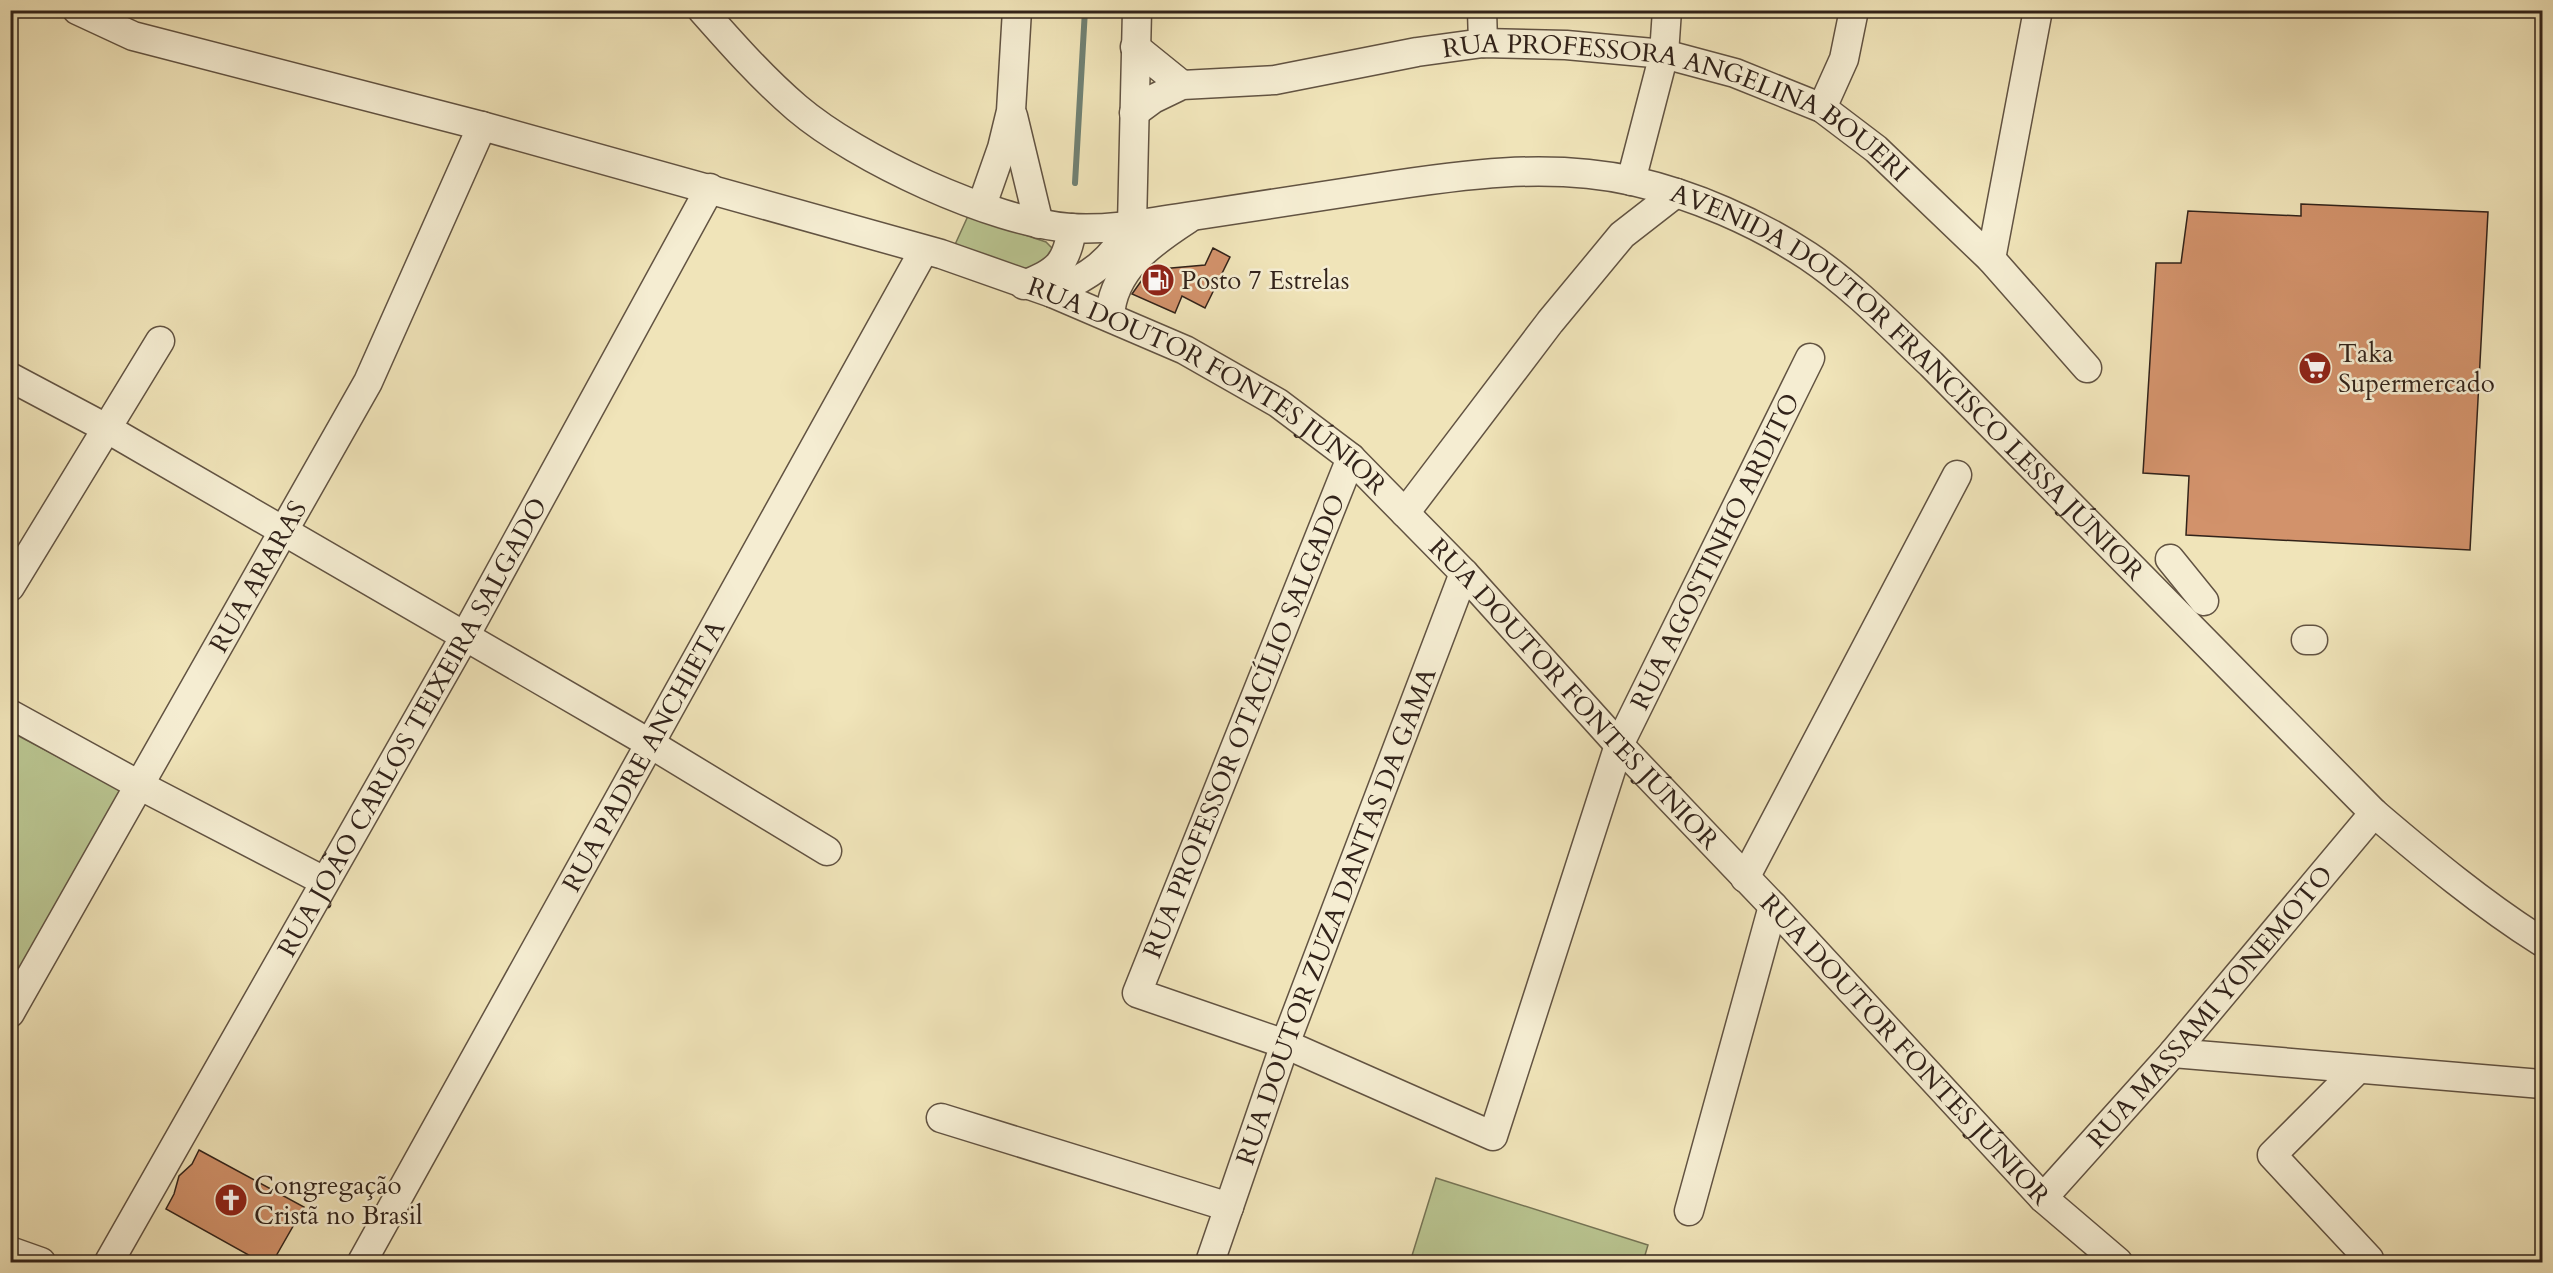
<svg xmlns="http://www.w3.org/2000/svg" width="2553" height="1273" font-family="Cardo,serif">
<rect width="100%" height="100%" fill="#f0e4b9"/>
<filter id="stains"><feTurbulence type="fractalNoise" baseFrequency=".00333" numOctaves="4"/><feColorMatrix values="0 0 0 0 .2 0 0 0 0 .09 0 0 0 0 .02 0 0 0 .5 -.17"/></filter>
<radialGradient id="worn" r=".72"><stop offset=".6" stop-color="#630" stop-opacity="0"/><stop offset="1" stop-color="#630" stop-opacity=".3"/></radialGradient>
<path fill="#b9c490" stroke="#767455" stroke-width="1.5" d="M968 216 1046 242 1052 248 1053 257 1030 272 953 249Z
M11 732 129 794 11 990Z
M1436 1178 1648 1245 1643 1262H1410Z"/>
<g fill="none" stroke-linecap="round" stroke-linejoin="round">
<path stroke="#708173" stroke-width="6" d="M1075 183 1085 10"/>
</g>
<path fill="#d2926b" stroke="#32231a" stroke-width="1.5" d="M2301 204 2488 212 2470 550 2186 535 2189 476 2143 473 2156 263H2181L2188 211 2301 216Z
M1213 248 1230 257 1205 308 1182 296 1175 313 1132 294 1149 270 1205 265Z
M199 1150 304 1207 272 1263H263L166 1209 174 1194 179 1176 192 1164Z"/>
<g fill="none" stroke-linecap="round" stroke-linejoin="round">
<defs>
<g id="minor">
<path id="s1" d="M77 10 133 36 482 126 941 254 1052 293 1185 350 1278 403 1351 458 1405 513 1464 573 1619 745 1773 906 2043 1198 2118 1262"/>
<path id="s2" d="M702 10C732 44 763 79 797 108 857 159 992 222 1070 228 1113 231 1157 221 1199 215 1257 206 1316 197 1375 188 1459 175 1548 162 1633 181 1694 195 1756 222 1808 256 1853 286 1892 327 1931 364L2374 813C2428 859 2482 904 2542 942"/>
<path d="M1482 10 1483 43"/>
<path d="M1135 47 1182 85"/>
<path d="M1822 108 1844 59 1854 10"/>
<path id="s3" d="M1134 113 1153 99 1182 85 1275 80 1417 52 1483 43 1566 45 1664 54 1735 73 1822 108 1876 149 1991 259 2087 368"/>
<path d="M1013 116 1039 224"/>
<path d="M1631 181 1664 54 1667 10"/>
<path d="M982 205 1002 148 1011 111 1017 10"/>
<path d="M1991 259 2038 10"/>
<path d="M1024 285C1057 272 1067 264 1072 228"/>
<path d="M1052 293C1090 276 1111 262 1132 225L1137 10"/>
<path d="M1110 317C1112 270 1151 243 1188 219"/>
<path d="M10 377 106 428 649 743 827 851"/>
<path id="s4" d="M1351 458 1137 993 1285 1044 1493 1136 1619 745 1810 358"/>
<path d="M1405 513 1550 322 1622 235 1676 193"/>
<path d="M2170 559 2204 601"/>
<path d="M10 587 160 341"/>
<path d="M2306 640H2313"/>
<path d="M10 714 139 785 324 881"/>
<path d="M1745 878 1957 475"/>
<path id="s5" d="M10 1013 368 382 482 126"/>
<path d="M2173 1053 2542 1084"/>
<path d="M2358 1069 2272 1155 2369 1259"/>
<path d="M941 1118 1229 1207"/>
<path id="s6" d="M2043 1198 2173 1053 2374 813"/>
<path d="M1689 1211 1773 906"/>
<path d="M10 1251 41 1262"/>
<path id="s7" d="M109 1262 465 636 710 188"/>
<path id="s8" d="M362 1262 924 250"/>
<path id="s9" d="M1210 1262 1285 1044 1464 573"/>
</g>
</defs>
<use href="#minor" stroke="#625342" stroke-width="31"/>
<use href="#minor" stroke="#f5edd2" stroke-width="28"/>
</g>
<defs>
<symbol id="fuel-disc" viewBox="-11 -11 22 22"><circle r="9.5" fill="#8f2418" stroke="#f5edd2"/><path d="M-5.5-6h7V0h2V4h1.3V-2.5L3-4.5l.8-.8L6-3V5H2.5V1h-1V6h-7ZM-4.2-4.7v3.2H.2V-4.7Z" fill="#fff"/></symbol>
<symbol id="supermarket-disc" viewBox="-11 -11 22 22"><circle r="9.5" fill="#8f2418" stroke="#f5edd2"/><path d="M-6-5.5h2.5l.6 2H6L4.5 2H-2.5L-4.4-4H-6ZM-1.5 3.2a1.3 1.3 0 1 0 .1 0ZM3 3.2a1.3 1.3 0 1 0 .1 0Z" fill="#fff"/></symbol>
<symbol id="church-disc" viewBox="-11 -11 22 22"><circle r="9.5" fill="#8f2418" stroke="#f5edd2"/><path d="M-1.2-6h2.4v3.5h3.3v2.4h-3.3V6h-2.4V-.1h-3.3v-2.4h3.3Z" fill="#fff"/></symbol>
</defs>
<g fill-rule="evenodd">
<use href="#fuel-disc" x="1139" y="261" width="38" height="38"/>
<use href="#supermarket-disc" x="2296" y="349" width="38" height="38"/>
<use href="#church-disc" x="212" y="1181" width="38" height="38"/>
</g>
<g text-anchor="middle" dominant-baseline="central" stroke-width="5" stroke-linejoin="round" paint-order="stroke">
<g font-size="26" fill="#32231a" stroke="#f5edd2">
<text stroke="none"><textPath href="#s3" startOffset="568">RUA PROFESSORA ANGELINA BOUERI</textPath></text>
<text stroke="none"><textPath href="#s2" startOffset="1352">AVENIDA DOUTOR FRANCISCO LESSA JÚNIOR</textPath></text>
<text stroke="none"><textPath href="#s1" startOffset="1198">RUA DOUTOR FONTES JÚNIOR</textPath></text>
<text stroke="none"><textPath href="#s4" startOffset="1587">RUA AGOSTINHO ARDITO</textPath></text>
<text stroke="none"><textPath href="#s5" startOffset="502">RUA ARARAS</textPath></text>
<text stroke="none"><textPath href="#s1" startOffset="1684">RUA DOUTOR FONTES JÚNIOR</textPath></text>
<text stroke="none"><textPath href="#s7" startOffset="615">RUA JOÃO CARLOS TEIXEIRA SALGADO</textPath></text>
<text transform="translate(1244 726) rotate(-68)">RUA PROFESSOR OTACÍLIO SALGADO</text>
<text stroke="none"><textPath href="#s8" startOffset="579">RUA PADRE ANCHIETA</textPath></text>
<text stroke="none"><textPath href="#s9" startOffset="368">RUA DOUTOR ZUZA DANTAS DA GAMA</textPath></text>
<text stroke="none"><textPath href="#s6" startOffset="254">RUA MASSAMI YONEMOTO</textPath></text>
<text stroke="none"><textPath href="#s1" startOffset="2170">RUA DOUTOR FONTES JÚNIOR</textPath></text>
</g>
<g font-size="26" fill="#32231a" stroke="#f5edd2" text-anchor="start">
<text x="1181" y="280">Posto 7 Estrelas</text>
<text x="2338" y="353">Taka<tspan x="2338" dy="30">Supermercado</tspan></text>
<text x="254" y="1185">Congregação<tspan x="254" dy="30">Cristã no Brasil</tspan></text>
</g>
</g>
<rect width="2553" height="1273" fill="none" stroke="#f0e4b9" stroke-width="36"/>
<rect x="12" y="12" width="2529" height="1249" fill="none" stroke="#32231a" stroke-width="3"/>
<rect x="18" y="18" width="2517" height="1237" fill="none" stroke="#32231a" stroke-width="1.5"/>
<rect width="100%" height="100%" filter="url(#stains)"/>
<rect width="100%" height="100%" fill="url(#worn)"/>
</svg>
